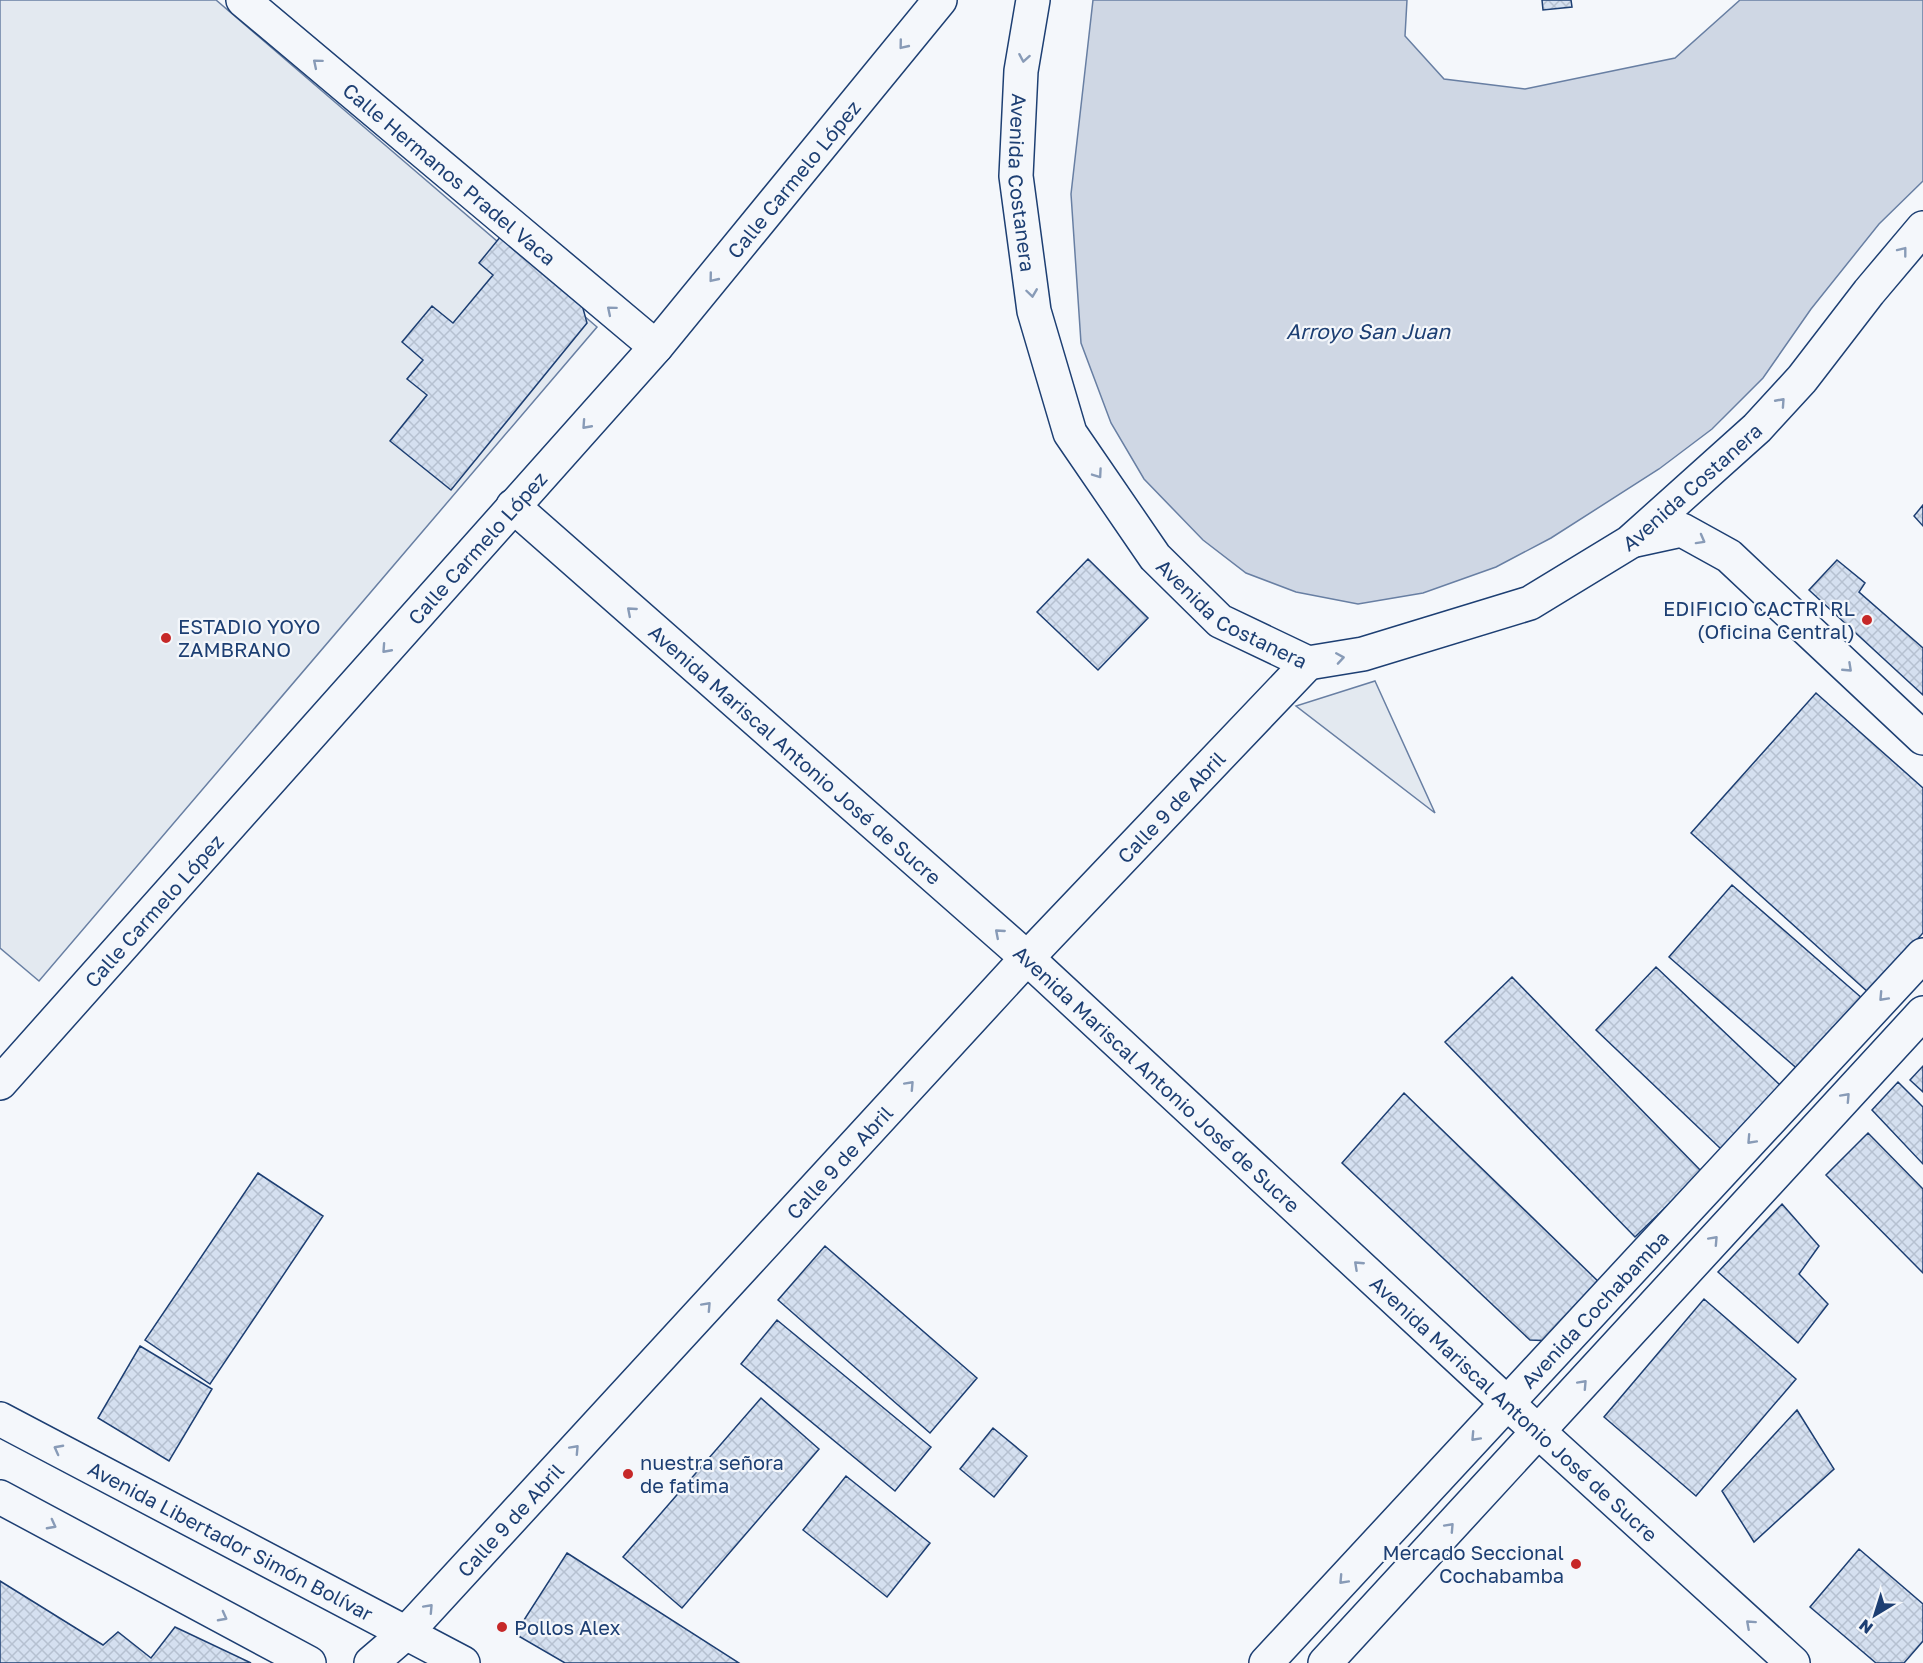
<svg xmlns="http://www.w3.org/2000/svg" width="1923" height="1663" font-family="'Golos Text',sans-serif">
<defs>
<pattern id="building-cross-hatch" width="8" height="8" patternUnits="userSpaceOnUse" patternTransform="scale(1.5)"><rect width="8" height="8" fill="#d5e0f0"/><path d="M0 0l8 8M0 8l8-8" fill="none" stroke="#b6c1d1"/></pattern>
</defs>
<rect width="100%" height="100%" fill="#f4f7fb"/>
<path fill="#e3e9f0" stroke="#687fa3" stroke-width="1.5" d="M0 0H216L597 327 39 981 0 948Z
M1375 681 1435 813 1296 706Z"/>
<path fill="#cfd7e4" stroke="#687fa3" stroke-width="1.5" d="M1093 0H1407L1405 36 1444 79 1525 89 1675 58 1740 0H1923V181L1879 224 1811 309 1763 378 1712 429 1659 469 1551 538 1496 567 1423 593 1358 604 1296 592 1246 573 1203 540 1144 479 1111 423 1081 343 1071 194Z"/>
<path fill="url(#building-cross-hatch)" stroke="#1d3f73" stroke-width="1.5" d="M1542 0H1571L1572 7 1543 10Z
M501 236 581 301 587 323 451 490 390 441 427 395 407 379 423 360 402 342 432 306 453 323 493 275 479 263Z
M1923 505V526L1914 516Z
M1088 559 1148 618 1098 670 1037 612Z
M1837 560 1865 583 1859 592 1923 648V695L1809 590Z
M1816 693 1923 788V933L1869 993 1691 833Z
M1732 885 1863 999 1801 1072 1669 957Z
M1656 967 1781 1086 1721 1149 1596 1030Z
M1512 977 1702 1172 1635 1237 1445 1042Z
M1923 1066V1092L1910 1080Z
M1898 1082 1923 1107V1164L1872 1110Z
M1404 1093 1605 1288 1554 1341 1530 1340 1342 1163Z
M1868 1133 1923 1189V1273L1826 1175Z
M258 1173 323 1216 210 1384 145 1340Z
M1782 1204 1819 1246 1799 1274 1828 1304 1798 1343 1718 1272Z
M825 1246 977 1378 930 1433 778 1300Z
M1704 1299 1796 1379 1696 1496 1604 1417Z
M777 1320 931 1447 895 1491 741 1364Z
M140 1346 212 1389 169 1461 98 1418Z
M761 1398 819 1449 682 1608 623 1557Z
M1797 1410 1834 1469 1754 1542 1722 1491Z
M993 1428 1027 1456 994 1497 960 1469Z
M846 1476 930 1543 887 1597 803 1530Z
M1859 1549 1923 1604V1641L1904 1663H1876L1810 1607Z
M567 1553 739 1663H565L515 1634Z
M0 1581 103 1645 118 1632 151 1658 175 1627 251 1663H0Z"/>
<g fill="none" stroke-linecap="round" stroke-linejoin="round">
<defs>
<g id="minor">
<path id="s1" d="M243 0 656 347"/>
<path id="s2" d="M1033 0 1021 71 1016 176 1034 311 1070 433 1155 557 1220 621 1308 663 1363 654 1530 603 1630 542 1757 428 1802 379 1869 292 1923 228"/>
<path id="s3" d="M513 506 1027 958 1507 1403 1793 1663"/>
<path d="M1636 540 1682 530 1729 556 1923 738"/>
<path id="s4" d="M0 1083 656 347 940 0"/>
<path id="s5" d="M371 1663 406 1633 1027 958 1308 663"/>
</g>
<g id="primary">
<path id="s6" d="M0 1419 463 1663"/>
<path d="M0 1497 309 1663"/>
<path id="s7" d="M1266 1663 1923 955"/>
<path d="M1325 1663 1923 1013"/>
</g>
</defs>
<use href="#minor" stroke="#1d3f73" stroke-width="36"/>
<use href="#primary" stroke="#1d3f73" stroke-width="36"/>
<use href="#minor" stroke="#f4f7fb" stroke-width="33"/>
<use href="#primary" stroke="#f4f7fb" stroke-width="33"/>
</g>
<defs><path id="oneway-chevron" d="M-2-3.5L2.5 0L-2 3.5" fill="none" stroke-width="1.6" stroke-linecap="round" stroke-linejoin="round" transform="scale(1.5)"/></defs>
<g stroke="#889bb7">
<use href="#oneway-chevron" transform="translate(903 45) rotate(129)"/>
<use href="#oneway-chevron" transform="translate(1024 58) rotate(100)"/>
<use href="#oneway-chevron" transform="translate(317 63) rotate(-140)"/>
<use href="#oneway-chevron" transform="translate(1903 251) rotate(-52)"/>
<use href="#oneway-chevron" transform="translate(713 278) rotate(129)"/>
<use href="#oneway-chevron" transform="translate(1032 293) rotate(82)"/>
<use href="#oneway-chevron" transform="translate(611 310) rotate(-140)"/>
<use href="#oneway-chevron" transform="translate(1781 402) rotate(-48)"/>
<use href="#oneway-chevron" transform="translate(586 425) rotate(132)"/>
<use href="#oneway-chevron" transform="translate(1098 474) rotate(55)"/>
<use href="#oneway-chevron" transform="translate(1701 540) rotate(29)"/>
<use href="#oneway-chevron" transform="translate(631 611) rotate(-139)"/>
<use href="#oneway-chevron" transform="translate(386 649) rotate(132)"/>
<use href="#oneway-chevron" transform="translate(1340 658) rotate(-9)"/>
<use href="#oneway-chevron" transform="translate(1848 668) rotate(43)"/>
<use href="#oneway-chevron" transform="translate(999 933) rotate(-139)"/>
<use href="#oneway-chevron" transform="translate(1883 997) rotate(133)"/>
<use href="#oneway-chevron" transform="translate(910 1085) rotate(-47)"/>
<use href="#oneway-chevron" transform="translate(1846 1097) rotate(-47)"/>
<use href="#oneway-chevron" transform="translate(1751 1140) rotate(133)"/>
<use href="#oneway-chevron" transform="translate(1714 1240) rotate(-47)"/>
<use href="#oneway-chevron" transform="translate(1358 1265) rotate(-137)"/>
<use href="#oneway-chevron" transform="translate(707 1306) rotate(-47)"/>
<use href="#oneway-chevron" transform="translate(1583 1384) rotate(-47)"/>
<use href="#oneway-chevron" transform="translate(1475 1437) rotate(133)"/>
<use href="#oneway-chevron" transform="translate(58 1449) rotate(-152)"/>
<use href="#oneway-chevron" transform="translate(575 1449) rotate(-47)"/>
<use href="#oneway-chevron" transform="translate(52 1525) rotate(28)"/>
<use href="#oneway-chevron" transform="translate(1450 1527) rotate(-47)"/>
<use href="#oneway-chevron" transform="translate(1343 1580) rotate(133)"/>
<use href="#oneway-chevron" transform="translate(429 1608) rotate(-47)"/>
<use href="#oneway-chevron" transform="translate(223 1617) rotate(28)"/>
<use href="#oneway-chevron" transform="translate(1750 1624) rotate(-138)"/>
</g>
<g fill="#c62828" stroke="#f4f7fb" stroke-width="2">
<circle cx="1867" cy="620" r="6"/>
<circle cx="166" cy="638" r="6"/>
<circle cx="628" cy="1474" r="6"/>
<circle cx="1576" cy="1564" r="6"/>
<circle cx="502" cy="1627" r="6"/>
</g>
<g text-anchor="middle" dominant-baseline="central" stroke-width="4.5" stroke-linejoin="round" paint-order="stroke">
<g font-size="20" fill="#1d3f73" stroke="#f4f7fb">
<text stroke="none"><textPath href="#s1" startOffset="270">Calle Hermanos Pradel Vaca</textPath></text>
<text stroke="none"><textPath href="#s4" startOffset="1203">Calle Carmelo López</textPath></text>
<text stroke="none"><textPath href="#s2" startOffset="184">Avenida Costanera</textPath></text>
<text stroke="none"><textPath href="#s2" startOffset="1210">Avenida Costanera</textPath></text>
<text stroke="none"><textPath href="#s4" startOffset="717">Calle Carmelo López</textPath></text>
<text stroke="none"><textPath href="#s2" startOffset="688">Avenida Costanera</textPath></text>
<text stroke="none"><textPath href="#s3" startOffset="376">Avenida Mariscal Antonio José de Sucre</textPath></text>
<text stroke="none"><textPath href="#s5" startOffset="1172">Calle 9 de Abril</textPath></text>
<text stroke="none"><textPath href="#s4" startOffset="231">Calle Carmelo López</textPath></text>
<text stroke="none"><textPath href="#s3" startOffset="862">Avenida Mariscal Antonio José de Sucre</textPath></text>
<text stroke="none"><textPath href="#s5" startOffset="686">Calle 9 de Abril</textPath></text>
<text stroke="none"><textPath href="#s7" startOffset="483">Avenida Cochabamba</textPath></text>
<text stroke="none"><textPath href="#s3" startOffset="1348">Avenida Mariscal Antonio José de Sucre</textPath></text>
<text stroke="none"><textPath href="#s5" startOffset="200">Calle 9 de Abril</textPath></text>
<text stroke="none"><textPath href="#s6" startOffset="261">Avenida Libertador Simón Bolívar</textPath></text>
</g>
<g font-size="20" fill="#1d3f73" stroke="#f4f7fb" text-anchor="start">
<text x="1855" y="608" text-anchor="end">EDIFICIO CACTRI RL<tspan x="1855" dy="23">(Oficina Central)</tspan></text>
<text x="178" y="626">ESTADIO YOYO<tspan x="178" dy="23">ZAMBRANO</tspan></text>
<text x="640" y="1462">nuestra señora<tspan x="640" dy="23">de fatima</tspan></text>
<text x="1564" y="1552" text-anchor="end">Mercado Seccional<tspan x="1564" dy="23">Cochabamba</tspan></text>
<text x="514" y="1627">Pollos Alex</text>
</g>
<g font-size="21" font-style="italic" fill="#1d3f73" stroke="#f4f7fb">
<text x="1368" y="331">Arroyo San Juan</text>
</g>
</g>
<g transform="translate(1875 1615) rotate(218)" stroke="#f4f7fb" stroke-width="4.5" paint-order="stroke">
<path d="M0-4.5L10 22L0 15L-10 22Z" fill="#1d3f73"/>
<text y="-9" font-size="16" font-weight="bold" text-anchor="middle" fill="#1d3f73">N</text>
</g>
</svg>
